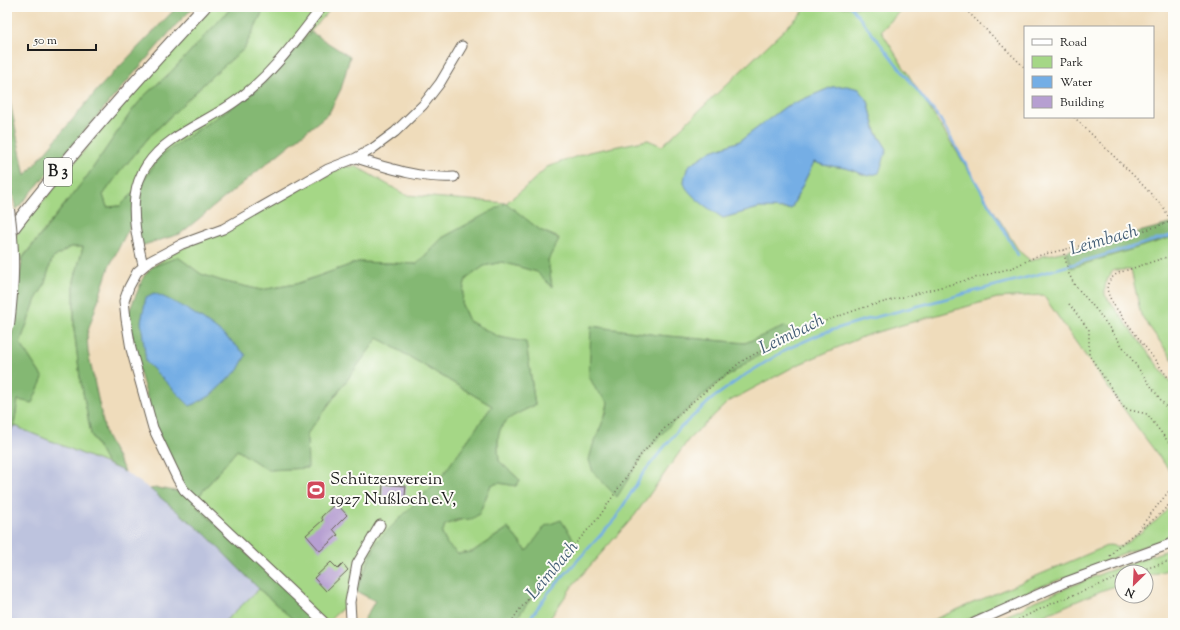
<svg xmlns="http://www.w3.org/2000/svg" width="1180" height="630" font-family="'Sorts Mill Goudy',serif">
<rect width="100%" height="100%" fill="#fdfcf7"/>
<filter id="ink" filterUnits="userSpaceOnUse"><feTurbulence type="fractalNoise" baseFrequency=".025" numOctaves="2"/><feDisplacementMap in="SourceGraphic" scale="8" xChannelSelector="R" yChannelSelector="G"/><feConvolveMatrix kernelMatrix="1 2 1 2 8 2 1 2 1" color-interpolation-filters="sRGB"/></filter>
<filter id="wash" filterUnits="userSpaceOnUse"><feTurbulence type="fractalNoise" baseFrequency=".012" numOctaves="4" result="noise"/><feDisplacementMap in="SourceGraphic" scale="16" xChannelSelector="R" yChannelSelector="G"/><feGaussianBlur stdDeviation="0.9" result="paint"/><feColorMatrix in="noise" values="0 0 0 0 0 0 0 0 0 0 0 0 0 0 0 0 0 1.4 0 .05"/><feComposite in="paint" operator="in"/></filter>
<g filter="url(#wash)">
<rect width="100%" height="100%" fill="#efdcbb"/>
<path fill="#bdc3de" d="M14 425 24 430 125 472 150 489 205 534 259 589 223 623H7V438Z"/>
<path fill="#a5d786" stroke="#607a51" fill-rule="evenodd" d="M213 7H232L171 72 145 95 131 112 88 175 7 277C7 270 5 257 8 250 18 228 39 206 55 187 104 124 157 64 213 7Z
M265 7H327L329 11 259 89 196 131 159 157 141 185 120 206 107 207 103 195 119 173 150 136 214 74 244 49Z
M808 7H904L881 31 1019 251 1031 261 1043 256 1066 251 1067 254 1173 226V360L1141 315 1131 270H1114C1107 278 1104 284 1105 295L1173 386V475C1128 416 1085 356 1043 295L997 298 867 335 797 365 728 402 689 439 635 515 573 585 547 623H513L541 585 534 543 527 551 508 528 472 552 457 554 447 544 442 534 445 525 479 514 491 485 499 483 516 486 520 480 499 461C495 422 502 421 535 405L526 343 499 337 469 321 462 305 463 291 466 279 484 266 502 262 537 272 552 286 548 260 559 238 540 230 506 204 442 238 417 264 358 262 296 284 261 290 222 281 201 274 178 257 152 267 173 253 237 223 344 166 357 167 406 195 506 203 527 186 547 167 589 152 648 140 662 146ZM832 87 859 89 868 101 876 131 887 149 868 176 846 168 823 165 814 162 791 209 759 208 723 218 684 182 688 166 709 152 740 141 785 107ZM591 326 658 335 745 343 762 336 795 337 752 359 714 386 668 426 643 455 624 485 589 460C594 440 605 422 608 402Z
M70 247H83L74 281V329L80 377 91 434 107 464 24 430 14 425 18 400 43 378 20 343 36 299 44 286 52 259Z
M378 338 492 406 442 476 377 541 356 591 348 604 336 614 327 623 193 503 237 450 268 470 307 468V434Z
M1173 504V536L1119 555 1090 569 1036 588 960 623H926L1109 545 1121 547 1157 520Z
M1173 548V568L1146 577V572H1122V584L1103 590 1026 623H990L1024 608 1026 605 1103 573Z
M259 589 297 623H264L260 620 257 623H223Z"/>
<path fill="#84b873" stroke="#506a48" d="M177 7H194L175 26 16 210 7 167V87L25 176 99 88Z
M232 7H265L244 49 214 74 150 136 119 173 103 195 107 207 120 206 141 185 159 157 196 131 259 89 311 32 350 57 341 89 329 113 180 234 137 247 132 222 109 267 87 334 88 352 106 436 125 472 107 464 91 434 80 377 74 329V281L83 247H70L52 259 44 286 36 299 20 343 43 378 32 403 18 400 14 425 7 438V359L13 328 22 259 88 175 131 112 145 95 171 72Z
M506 203 540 230 559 239 548 260 552 287 537 272 502 262 484 266 466 279 463 291 462 305 469 321 499 337 526 342 535 405C502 421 495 422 499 461L520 480 516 486 499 483 491 485 479 514 472 519 457 520 445 525 442 534 447 544 458 554 472 552 508 528 527 551 545 526 561 520 578 546 541 585 513 623H362L375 601 356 591 377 541 442 476 492 406 378 338 307 434 308 468 268 470 237 450 193 503 321 623H297L259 589 205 534 150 489 157 488 181 492 156 428 138 366 128 314 144 276 152 267 178 257 201 274 222 281 261 290 296 284 358 262 417 264 442 238Z
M1173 223V237L1071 268 1067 251Z
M591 326 658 335 745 343 786 326 795 336 752 359 714 386 669 426 643 455 617 497 593 472 589 460 593 445 606 414 608 402 596 390 589 376Z"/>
<path fill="#74aee5" stroke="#486580" d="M847 86 859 89 868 101 876 132 887 149 879 173 868 176 846 168 823 165 814 162 791 209 759 208 723 218C714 212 685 194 684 182 684 177 687 170 688 166L709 152 740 141 785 107 832 87Z
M154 293C187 306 221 330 246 355L238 370 210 396 190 406 146 362 141 322 146 297Z"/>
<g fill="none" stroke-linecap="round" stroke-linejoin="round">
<path stroke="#74aee5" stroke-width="2.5" d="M851 7 940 119 1018 255
M527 623 548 593 615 519 644 472 679 429 713 398 745 375 787 349 823 333 861 321 1036 275 1173 235"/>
</g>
<g id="blocks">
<path fill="#b69fd1" d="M383 484 406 486 404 505 388 503 389 499 382 498Z
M336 503 347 515 333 529 338 535 320 551 306 535 323 520 321 517Z
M331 562 338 569 343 564 348 570 326 591 314 578Z"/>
</g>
</g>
<g filter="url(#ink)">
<use href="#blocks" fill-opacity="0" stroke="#665f54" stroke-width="1"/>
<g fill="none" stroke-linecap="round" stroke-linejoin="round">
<defs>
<path id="minor" d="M356 158C388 168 420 179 454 177
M143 265C131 215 124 174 172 140 194 124 220 114 241 97 274 72 297 39 322 7
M325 623 184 490 178 480 153 428 131 349 126 319 124 301 129 287 137 272 150 261 182 244 223 229 328 169 356 158 372 149 395 132 423 105 440 83 462 46
M353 623 351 619 350 602 357 564 380 525
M974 623 1066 582 1173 543"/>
<path id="major" d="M7 236C68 156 135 81 204 7"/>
</defs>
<use href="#minor" stroke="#665f54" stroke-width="11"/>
<use href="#major" stroke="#665f54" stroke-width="14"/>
<path stroke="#665f54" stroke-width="1.5" stroke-dasharray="1 3" stroke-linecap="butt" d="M963 7 1025 68
M1074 117 1137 179 1164 208 1171 222
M1063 250 1069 274 1074 284 1098 312 1173 417
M1173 255 1118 273C1103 283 1106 290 1113 304L1173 384
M1069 304 1089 330V355L1125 409 1147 414 1173 448
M1138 530 1173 486
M1110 556C1121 540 1141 531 1155 518 1162 513 1167 506 1173 501
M1135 572 1173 560
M511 623 517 613 544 579 599 517 640 456 663 430 690 404 742 361 768 347 814 325 862 308 1012 268 1037 256 1146 230 1173 221
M1011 623 1053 603 1122 576"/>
<use href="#minor" stroke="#fff" stroke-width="9"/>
<use href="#major" stroke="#fff" stroke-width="12"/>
<defs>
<path id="highway-bridge" d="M7 210C13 250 12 284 7 325"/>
</defs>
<use href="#highway-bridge" stroke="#665f54" stroke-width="16" stroke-linecap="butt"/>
<use href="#highway-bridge" stroke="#fff" stroke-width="14"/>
</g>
</g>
<defs>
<symbol id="stadium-square" viewBox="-11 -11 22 22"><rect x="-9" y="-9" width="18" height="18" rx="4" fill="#d1495b" stroke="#fdfcf7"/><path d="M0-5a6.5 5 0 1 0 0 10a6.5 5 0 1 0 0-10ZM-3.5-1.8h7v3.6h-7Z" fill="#fff"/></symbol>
</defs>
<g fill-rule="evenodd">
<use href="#stadium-square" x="305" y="479" width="22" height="22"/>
</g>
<g text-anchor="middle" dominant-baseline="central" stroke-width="4" stroke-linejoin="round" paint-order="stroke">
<rect fill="#fdfcf7" stroke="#605f5e" stroke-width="1" x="44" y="158" width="28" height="28" rx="3"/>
<g font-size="16" font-weight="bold" fill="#1c1c1c">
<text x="58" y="172">B 3</text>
</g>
<g font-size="17" fill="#1c1c1c" stroke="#fdfcf7" text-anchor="start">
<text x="330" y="480">Schützenverein<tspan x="330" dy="20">1927 Nußloch e.V,</tspan></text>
</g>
<g font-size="18" font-style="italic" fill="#445e76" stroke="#fdfcf7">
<text transform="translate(1104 241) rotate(-16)">Leimbach</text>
<text transform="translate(792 335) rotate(-26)">Leimbach</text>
<text transform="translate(553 571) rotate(-50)">Leimbach</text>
</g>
</g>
<rect width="1180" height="630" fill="none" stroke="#fdfcf7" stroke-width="24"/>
<rect x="1024" y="26" width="130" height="92" fill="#fdfcf7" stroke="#a3a29f"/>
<rect x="1032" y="39" width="20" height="6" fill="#ffffff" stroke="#a3a29f"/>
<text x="1060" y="46" font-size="12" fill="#1c1c1c">Road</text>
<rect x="1032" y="56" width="20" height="12" fill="#a5d786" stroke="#a3a29f"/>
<text x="1060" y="66" font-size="12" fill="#1c1c1c">Park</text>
<rect x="1032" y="76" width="20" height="12" fill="#74aee5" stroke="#a3a29f"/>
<text x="1060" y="86" font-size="12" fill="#1c1c1c">Water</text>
<rect x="1032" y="96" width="20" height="12" fill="#b69fd1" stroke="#a3a29f"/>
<text x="1060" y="106" font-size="12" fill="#1c1c1c">Building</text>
<g transform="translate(1134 584) rotate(204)"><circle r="19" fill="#fdfcf7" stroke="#a3a29f"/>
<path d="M0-3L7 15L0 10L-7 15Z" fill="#d1495b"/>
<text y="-6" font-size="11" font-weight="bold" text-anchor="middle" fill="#1c1c1c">N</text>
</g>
<path d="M28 44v6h68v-6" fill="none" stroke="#1c1c1c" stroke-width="2"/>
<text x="34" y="44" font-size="12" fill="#1c1c1c" stroke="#fdfcf7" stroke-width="3" paint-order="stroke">50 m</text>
</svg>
